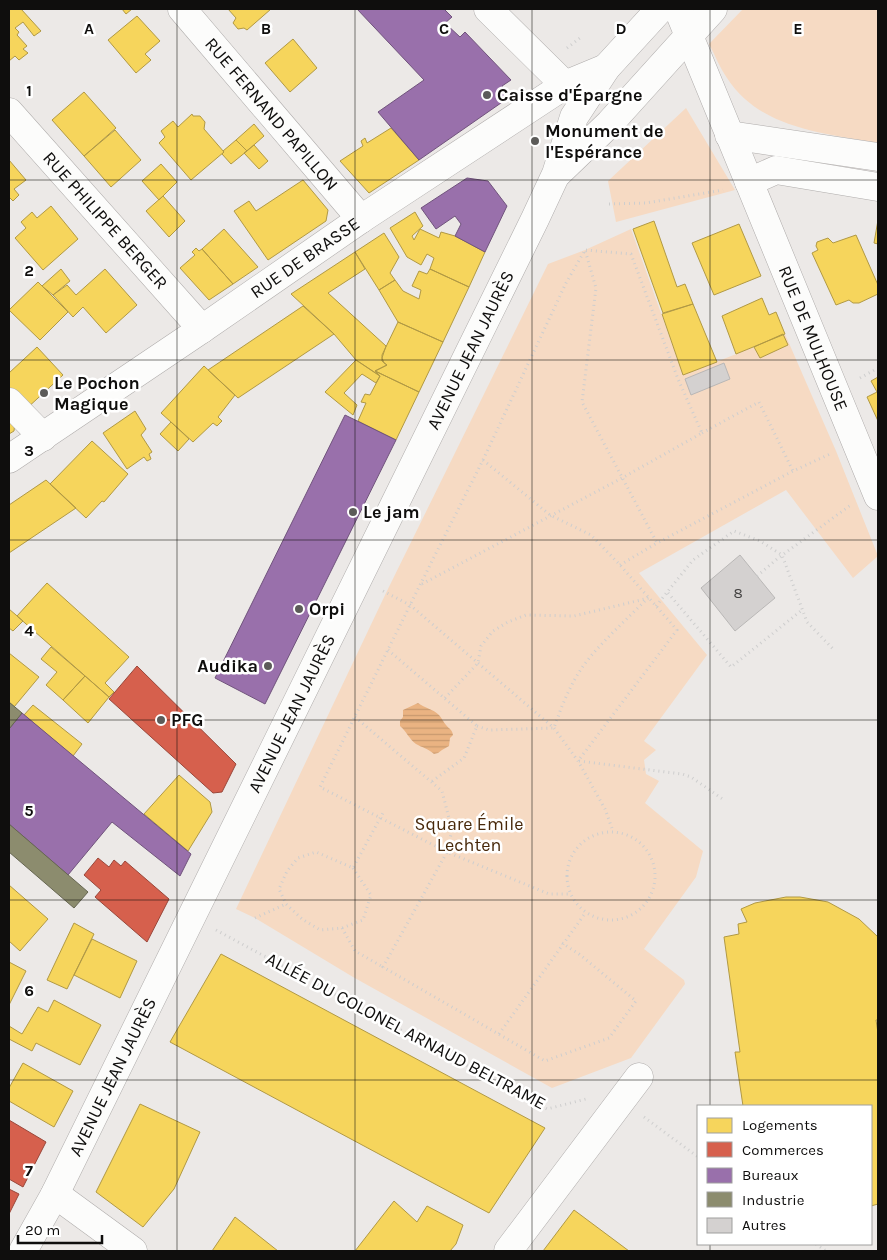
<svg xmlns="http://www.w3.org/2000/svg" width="887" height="1260" font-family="Karla,sans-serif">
<defs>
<pattern id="water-rules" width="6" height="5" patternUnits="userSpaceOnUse" patternTransform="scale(1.25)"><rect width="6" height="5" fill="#eab382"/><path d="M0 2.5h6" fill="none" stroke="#c8996f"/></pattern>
</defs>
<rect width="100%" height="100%" fill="#ece9e7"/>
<path fill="#f6dac3" d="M743 9H878V143C824 133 760 129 727 78 720 68 715 55 709 44Z
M686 108 735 190 616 222 608 181Z
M631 229 683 375 754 347 760 358 788 345 783 334H785L836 451 878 556 853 578 786 490 639 573 707 655 644 741 656 750 644 760 646 774 659 781 645 803 703 851 696 877 644 949 684 980 685 984 631 1058 552 1088 353 977 255 918 236 909 386 593 548 264 585 250Z"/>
<path fill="url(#water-rules)" d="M418 703C425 708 433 709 439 715 442 718 443 722 446 725 449 729 452 729 453 735L450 738 449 746 442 750 438 753 434 754C427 748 423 748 416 744 410 740 406 731 400 726V721L403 717V710Z"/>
<path fill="#f6d55c" stroke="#b19944" d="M10 9H21L41 31 34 36 23 22 15 28 19 32 17 35 27 46 23 49 28 53 19 60 15 56 9 61V10Z
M122 9H132L126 14Z
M228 9H271L247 30 244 28 238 29 233 23 236 18Z
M137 16 160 41 145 54 151 60 136 73 108 40Z
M293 39 317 68 290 92 265 63Z
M84 92 116 128 84 156 52 120Z
M192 114 193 116H200L205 122 204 129 224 152 191 180 159 143 165 137 161 131 173 121 178 127Z
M254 124 264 136 247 151 236 140Z
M391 128 419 160 369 193 340 161 363 146 361 141 365 138 367 143Z
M115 130 141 160 111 187 84 156Z
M236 140 247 151 231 164 222 154 224 152 223 151Z
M254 145 268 161 259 169 244 153Z
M9 160 26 180 14 189 19 195 13 201 9 197Z
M161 164 177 182 159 200 142 181Z
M303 180 328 210 326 221 268 260 234 211 249 201 256 211Z
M163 196 185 221 169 237 146 211Z
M51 206 78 239 43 270 15 238 26 228 21 222 32 212 37 218Z
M415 212 423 226 412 236 414 240 420 229 439 238 441 232 455 236 485 252 469 287 430 269 434 258 427 254 421 265 407 257 390 228Z
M878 220V244L874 243Z
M654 221 677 287 685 284 693 304 663 313 633 229Z
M739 224 761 276 714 295 692 243Z
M224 229 258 267 233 284 202 249Z
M384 233 399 257 390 273 395 280 379 290 355 252Z
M856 235 878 285V294L859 303H853L849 300 836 305 812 253 818 250 816 246 817 242 828 238 833 243Z
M196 248 199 251 202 249 233 284 209 300 180 268 195 255 192 252Z
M355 252 365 269 328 293 386 346 382 358 384 363 387 365 375 371 380 376 356 360 334 334 291 294Z
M61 269 70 281 53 295 42 286Z
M105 269 137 305 106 333 83 307 73 317 53 295 67 285 76 295Z
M430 269 469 287 443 342 398 322 379 290 395 280 403 291 419 299 421 290 412 286 419 271 427 274Z
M38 282 68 312 40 340 9 310Z
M762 298 769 315 776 312 785 334 736 354 722 316Z
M693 304 717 362 683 375 662 314Z
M303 306 334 334 238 398 208 370Z
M398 322 443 342 419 392 375 371 387 365 382 361V355Z
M783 334 788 345 760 358 754 347Z
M37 347 63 375 25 410 9 392V373Z
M356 360 380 376 376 383 362 374 344 393 357 405 353 415 325 392Z
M204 366 235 395 218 417 222 421 217 426 213 423 193 442 161 413Z
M375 371 419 392 396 440 358 421 366 403 361 402 365 394 370 395 380 376Z
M878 377V421L867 397 877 392 871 381Z
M135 411 146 429 141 435 152 452 149 454 151 459 147 461 144 457 127 469 103 433Z
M9 414 15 421 14 431 9 434Z
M171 422 189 439 178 451 160 434Z
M92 441 128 474 104 502 102 501 86 518 50 484Z
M46 480 76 508 9 553V505Z
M47 583 129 657 105 683 114 692 109 697 17 616Z
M9 609 23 621 13 631 9 628Z
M51 647 85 676 63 700 46 685 57 672 41 659Z
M9 653 39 677 14 707 9 702Z
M85 676 109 697 88 723 63 700Z
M33 705 82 744 73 756 24 715Z
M179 775 210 802 212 812 188 851 144 814Z
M9 885 48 919 20 951 9 941Z
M786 897H800L828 902 859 919 878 937V1020H876L878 1033V1204L871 1206V1106H743L735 1052H740L724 937 739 934 738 924 747 922 741 909 755 903Z
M74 923 94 934 67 989 47 980Z
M92 939 137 961 120 998 74 975Z
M221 954 545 1128 489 1213 170 1042Z
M9 962 26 971 9 1005Z
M54 1000 101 1025 80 1065 36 1043 32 1051 9 1039V1026L22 1034 38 1007 48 1012Z
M23 1063 73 1091 54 1127 9 1101V1088Z
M140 1104 200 1132 174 1189 143 1227 96 1192Z
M394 1201 417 1222 427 1206 463 1225 456 1244 450 1251H355Z
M574 1210 629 1251H543Z
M235 1217 278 1251H212Z"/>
<path fill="#d6604d" stroke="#9a473a" d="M137 666 236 764 222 792 213 793 109 699Z
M98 858 109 867 114 860 121 866 125 861 169 899 147 942 95 897 101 890 84 875Z
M9 1120 46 1142 23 1187 9 1179Z
M9 1189 19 1194 9 1214Z"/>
<path fill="#9970ab" stroke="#70537c" d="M357 9H444L452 17 445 23 460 37 465 32 511 80 502 86 511 96 419 160 378 112 424 80Z
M467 178 488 181 507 206 485 252 455 236 461 224 455 216 436 229 421 208Z
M345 415 396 440 265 704 215 678Z
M22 713 191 854 180 876 112 822 68 875 9 824V729Z"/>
<path fill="#8c8c6e" stroke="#666651" d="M9 702 22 713 9 729Z
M9 824 88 892 74 908 9 852Z"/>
<path fill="#d4d1d0" stroke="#b9b7b6" d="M724 363 730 379 691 395 685 379Z
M740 555 775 598 735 631 701 588Z"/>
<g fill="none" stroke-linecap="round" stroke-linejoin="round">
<defs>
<g id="minor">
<path id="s1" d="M182 9 361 219"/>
<path d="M488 9 565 85"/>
<path id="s2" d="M678 9 878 496"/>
<path id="s3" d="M9 112 202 329"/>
<path d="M729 135 878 157"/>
<path d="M749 182 776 170 878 187"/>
<path d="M9 402 43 437"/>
<path id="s4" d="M9 459 202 329 361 219 565 85 606 68"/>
<path d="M55 1194 133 1251"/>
<path d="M508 1251 639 1077"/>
</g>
<g id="major">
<path d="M558 173 610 123 713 9"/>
<path id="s5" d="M23 1251 55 1194 535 219 556 174 574 117 606 68 660 9"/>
</g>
</defs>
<use href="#minor" stroke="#afacab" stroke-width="29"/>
<use href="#major" stroke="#afacab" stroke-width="29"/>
<path stroke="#cecece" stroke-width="3" stroke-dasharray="1 4" stroke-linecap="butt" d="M567 48 580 38
M609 204 646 203 723 190
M860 378 878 368
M702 433 759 402 793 471
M483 460 550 515 591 535 620 565 677 630 578 761
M620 565 657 543
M757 576 777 559 852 504
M422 584 622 478 702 433 678 379 631 254 585 250
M383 591 410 605 554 728 578 761 605 809 613 831
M668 593 731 667 802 610
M656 606 693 560 734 531 760 541 782 555 807 622 835 651
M388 650 477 726 464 758 431 782
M445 698 478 663 481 646 493 631 508 622 526 615 574 616 649 598
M355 717 442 791 452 830 447 852 549 894H571
M477 726 489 730 554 728C563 702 573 677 591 656 608 636 629 617 648 598
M579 761 682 774 691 777 724 800
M567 876a44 44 0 1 1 88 0a44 44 0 1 1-88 0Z
M353 868 371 895 363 920 342 928 320 930 302 919 286 904 279 889 287 871 298 858 316 852 353 868 384 811
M255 918 286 904
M342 928 355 951 383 967
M216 930 547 1109 586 1099
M562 943 579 954 636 1001 609 1038 545 1061 383 967 447 852 320 787 420 585 483 460 566 283 585 250 596 288 582 402 657 543 793 471 830 454
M499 1034 586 912
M644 1117 698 1157
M816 1244 826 1251"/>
<use href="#minor" stroke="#fcfcfb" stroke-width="28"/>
<use href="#major" stroke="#fcfcfb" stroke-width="28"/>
</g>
<path fill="none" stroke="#0f0e0d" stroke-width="1" stroke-opacity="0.55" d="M177 9V1251M355 9V1251M532 9V1251M710 9V1106M9 180H878M9 360H878M9 540H878M9 720H878M9 900H878M9 1080H878M710 1244V1251"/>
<g fill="#5c5b59" stroke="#fff" stroke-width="2">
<circle cx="487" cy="95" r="5"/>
<circle cx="535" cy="141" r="5"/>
<circle cx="44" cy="393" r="5"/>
<circle cx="353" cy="512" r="5"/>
<circle cx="299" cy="609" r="5"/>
<circle cx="268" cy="666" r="5"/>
<circle cx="161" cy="720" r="5"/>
</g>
<g text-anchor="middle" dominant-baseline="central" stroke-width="5" stroke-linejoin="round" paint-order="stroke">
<g font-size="15" fill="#424140">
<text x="738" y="593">8</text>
</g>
<g font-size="18" font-weight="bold" fill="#0f0e0d" stroke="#fff" text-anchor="start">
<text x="497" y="95">Caisse d'Épargne</text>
<text x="545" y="131">Monument de<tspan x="545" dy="21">l'Espérance</tspan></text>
<text x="54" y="383">Le Pochon<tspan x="54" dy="21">Magique</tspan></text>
<text x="363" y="512">Le jam</text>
<text x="309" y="609">Orpi</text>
<text x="258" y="666" text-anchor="end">Audika</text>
<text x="171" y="720">PFG</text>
</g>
<g font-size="18" fill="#0f0e0d" stroke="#fff">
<text stroke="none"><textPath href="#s1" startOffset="138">RUE FERNAND PAPILLON</textPath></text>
<text stroke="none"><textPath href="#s3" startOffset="145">RUE PHILIPPE BERGER</textPath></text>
<text stroke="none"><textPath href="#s4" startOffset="358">RUE DE BRASSE</textPath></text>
<text stroke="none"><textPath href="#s2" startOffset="356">RUE DE MULHOUSE</textPath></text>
<text stroke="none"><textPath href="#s5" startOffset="1006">AVENUE JEAN JAURÈS</textPath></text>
<text stroke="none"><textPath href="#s5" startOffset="601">AVENUE JEAN JAURÈS</textPath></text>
<text transform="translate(406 1031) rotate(28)">ALLÉE DU COLONEL ARNAUD BELTRAME</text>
<text stroke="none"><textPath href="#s5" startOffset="196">AVENUE JEAN JAURÈS</textPath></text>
</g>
<g font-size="18" fill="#47280a" stroke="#fff">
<text x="469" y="824">Square Émile<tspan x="469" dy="21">Lechten</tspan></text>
</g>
</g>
<g font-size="16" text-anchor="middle" font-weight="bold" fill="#0f0e0d" stroke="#fff" stroke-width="5" stroke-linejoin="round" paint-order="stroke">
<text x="89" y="34">A</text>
<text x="266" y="34">B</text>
<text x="444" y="34">C</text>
<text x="621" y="34">D</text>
<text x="798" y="34">E</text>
<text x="29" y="96">1</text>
<text x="29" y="276">2</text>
<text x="29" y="456">3</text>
<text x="29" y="636">4</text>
<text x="29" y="816">5</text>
<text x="29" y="996">6</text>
<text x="29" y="1176">7</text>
</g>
<rect width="887" height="1260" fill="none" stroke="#0f0e0d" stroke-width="20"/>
<rect x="697" y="1105" width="175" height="140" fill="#ffffff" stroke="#9f9f9e"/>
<rect x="707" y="1118" width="25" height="15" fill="#f6d55c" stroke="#9f9f9e"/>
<text x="742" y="1130" font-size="15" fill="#0f0e0d">Logements</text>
<rect x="707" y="1142" width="25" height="15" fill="#d6604d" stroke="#9f9f9e"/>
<text x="742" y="1155" font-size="15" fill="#0f0e0d">Commerces</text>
<rect x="707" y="1168" width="25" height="15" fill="#9970ab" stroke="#9f9f9e"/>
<text x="742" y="1180" font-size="15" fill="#0f0e0d">Bureaux</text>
<rect x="707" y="1192" width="25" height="15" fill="#8c8c6e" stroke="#9f9f9e"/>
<text x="742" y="1205" font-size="15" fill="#0f0e0d">Industrie</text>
<rect x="707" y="1218" width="25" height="15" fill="#d4d1d0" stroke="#9f9f9e"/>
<text x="742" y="1230" font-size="15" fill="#0f0e0d">Autres</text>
<path d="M18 1235v8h84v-8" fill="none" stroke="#0f0e0d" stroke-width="2.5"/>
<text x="25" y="1235" font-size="15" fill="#0f0e0d" stroke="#ffffff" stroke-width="4" paint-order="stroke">20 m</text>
</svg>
